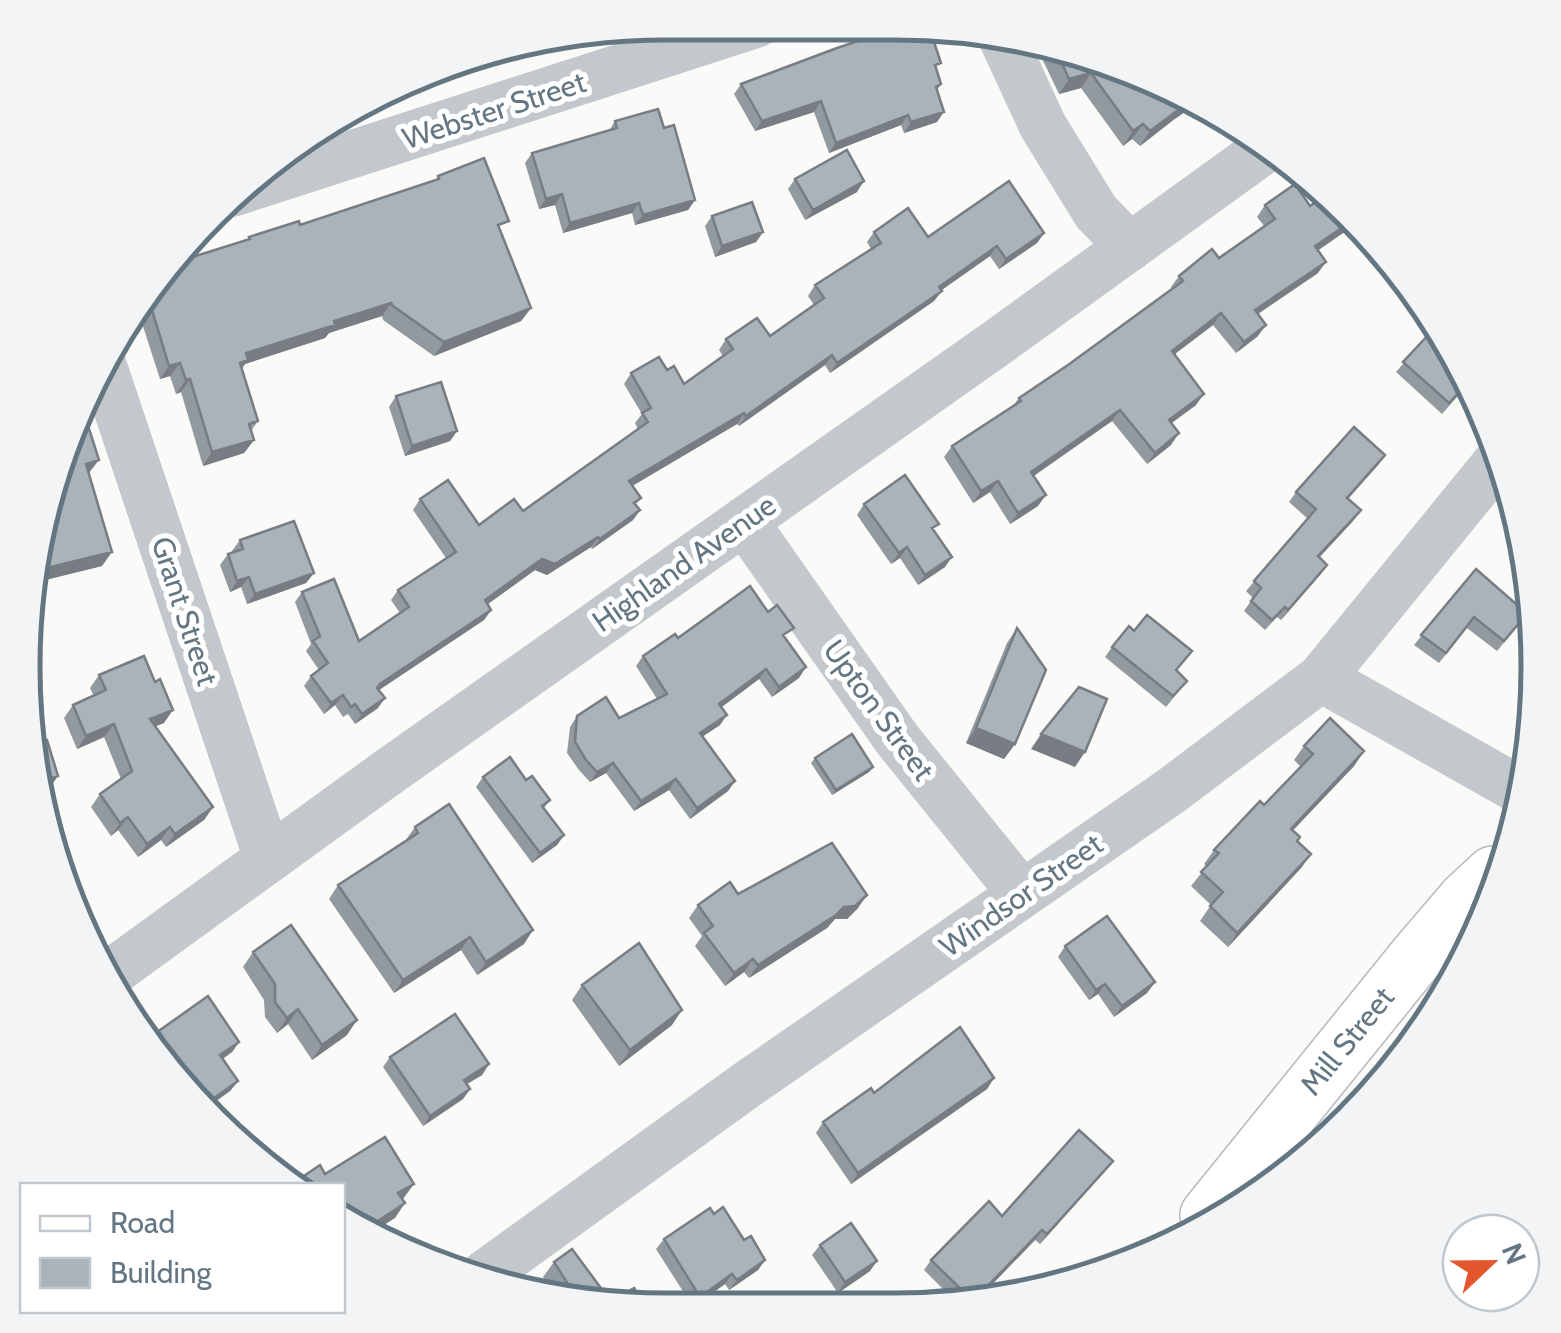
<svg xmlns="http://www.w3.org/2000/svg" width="1561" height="1333" font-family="Cabin,sans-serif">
<rect width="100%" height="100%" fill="#fafaf8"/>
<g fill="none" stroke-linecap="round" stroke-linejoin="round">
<defs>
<path id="major" d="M1208 1215 1418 955 1465 900 1493 874"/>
</defs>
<use href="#major" stroke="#b5babe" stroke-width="58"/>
<path stroke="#c3c8cc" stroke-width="48" d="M1001 35 1043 126 1096 212 1130 247
M232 193 756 24
M102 363 268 859
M744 521 897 739 1022 894
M1321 678 1516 788
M107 976 387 773 998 342 1261 152
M485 1274 745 1086 1171 791 1321 678 1502 456"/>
<use href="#major" stroke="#fff" stroke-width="55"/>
</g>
<path fill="#929a9f" d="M1036 46 1180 89 1172 121 1140 146 1132 139 1123 146 1081 88 1059 94Z
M936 70 941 84 937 90V122L904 133 901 125 829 153 814 112 755 131 734 94 741 84Z
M615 121 664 128 695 200 688 210 635 225 632 213 563 233 555 205 539 209 525 163 532 153 609 131Z
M438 176 501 232 531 308 521 321 434 356 383 320 382 316 329 333 325 338 245 364 242 369 258 421 251 431 254 440 244 453 203 466 181 392 176 394 170 376 160 379 139 314 146 304 143 294 170 264 247 240 249 237 300 225 434 181Z
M795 179 857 192 805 220 788 189Z
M1322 198 1356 224 1318 250V273L1258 314V336L1236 353 1213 325 1175 354 1196 405 1171 423V445L1147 464 1112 421 1034 476 1038 506 1010 524 990 492 973 503 944 457 952 446 1012 407 1019 398 1068 365 1172 289 1171 287 1179 276 1219 258 1265 227 1257 217 1265 205 1310 206Z
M712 216 763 232 756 242 715 257 705 226Z
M874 232 928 237 1044 233 1037 243 999 269 990 256 941 290 934 301 830 373 825 365 739 426 737 424 632 486 641 498 636 504 640 510 633 520 592 549 591 547 547 575 535 570 488 604 491 610 484 620 379 690 378 708 355 724 348 714 343 717 335 705 324 714 304 686 311 676 319 670 306 651 311 644 295 602 302 592 359 641 400 613 391 600 398 590 446 558 413 510 420 499 479 525 523 511 638 429 635 423 642 414 624 384 631 373 667 370 684 384 723 356 719 350 726 339 770 336 814 305 808 296 815 285 871 249 867 242Z
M1431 332 1464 389 1442 414 1396 372Z
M396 396 457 431 450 441 405 456 389 407Z
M71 421 89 474 102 566 33 583 30 574Z
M1385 455 1378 465 1348 499 1353 521 1319 558 1327 565 1281 620 1277 617 1265 630 1244 611 1253 598 1246 591 1308 519 1289 502 1296 492Z
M864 504 945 567 918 585 900 558 891 564 857 515Z
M240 540 314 573 306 583 247 604 241 587 230 592 220 565 228 554 233 553 232 551Z
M1476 569 1525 617 1497 651 1467 628 1439 663 1414 645Z
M1017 628 1015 744 1004 759 966 743 1007 643Z
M678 638H786L799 678 772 697 759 679 722 707 720 725 703 736 735 781 728 791 690 819 669 790 634 811 606 773 590 782 579 770 567 753 570 727 577 716 619 718 657 699 636 666 643 656Z
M1112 647 1177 671 1187 681 1166 707 1105 657Z
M99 675 164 723 155 726 213 807 204 820 166 847 161 840 138 857 118 830 111 836 91 807 100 794 121 779 104 737 77 749 64 718 73 705 94 696 90 688Z
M1304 746 1364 751 1354 766 1293 830 1297 842 1311 854 1301 868 1228 947 1200 921 1211 905 1191 886 1207 866 1204 864 1214 850 1264 805 1301 767 1294 760Z
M815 758 873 767 869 772 832 795 811 763Z
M483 777 526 780 550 800 544 808 564 835 557 845 532 863 476 787Z
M415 827 524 944 477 975 461 950 394 993 329 899 338 885 405 841Z
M738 894 858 908 847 919H835L827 928 749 978 744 972 725 986 695 946 702 936 689 918 698 905Z
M1065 946 1155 982 1147 993 1114 1017 1098 994 1089 1000 1058 957Z
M253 952 324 974 347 1035 312 1060 288 1024 277 1033 265 1017 264 1000 243 967Z
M582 985 672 1025 619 1066 572 1000Z
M153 1035 239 1042 232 1052 222 1059 238 1081 230 1091 202 1111 147 1044Z
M390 1057 489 1064 482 1075 467 1084 470 1089 463 1099 423 1126 383 1067Z
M994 1078 987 1089 851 1184 816 1133 823 1122 874 1093Z
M1113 1161 1105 1171 1040 1244 1035 1240 976 1301 959 1305 924 1270 931 1260 1002 1216Z
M714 1214 765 1260 758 1270 729 1290 725 1284 693 1307 656 1249 664 1239Z
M820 1245 870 1271 838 1293 812 1255Z
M554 1262 609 1299 550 1287 543 1277Z"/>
<path fill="#777d82" d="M1091 73 1081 88 1059 94 1069 79Z
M1193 99 1198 103 1172 121 1140 146 1150 131Z
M821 101 814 112 755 131 762 121Z
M944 112 937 122 904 133 911 122Z
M908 115 901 125 829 153 836 143Z
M1143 124 1132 139 1123 146 1133 131Z
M864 181 857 192 805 220 813 210Z
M562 194 555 205 539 209 546 199Z
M695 200 688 210 635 225 643 215Z
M639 203 632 213 563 233 570 223Z
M1352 221 1356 224 1307 258 1315 246Z
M763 232 756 242 715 257 722 246Z
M1044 233 1037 243 999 269 1006 259Z
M997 246 990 256 932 297 939 287Z
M1326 262 1318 273 1247 321 1255 310Z
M942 291 934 301 830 373 837 363Z
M391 303 382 316 329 333 325 338 245 364 238 374 230 376 246 353 334 321Z
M531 308 521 321 434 356 444 342Z
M1221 313 1213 325 1164 362 1172 351Z
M1266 325 1258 336 1236 353 1244 342Z
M832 355 825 365 739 426 746 416Z
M180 363 170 376 160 379 169 366Z
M190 379 181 392 176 394 186 380Z
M1204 394 1196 405 1161 431 1169 420Z
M1120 410 1112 421 1023 483 1031 472Z
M744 413 737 424 622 492 629 481Z
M457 431 450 441 405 456 412 446Z
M1179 433 1171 445 1147 464 1155 453Z
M254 440 244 453 203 466 212 452Z
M1385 455 1378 465 1339 508 1347 498Z
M99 460 88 474 86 464Z
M998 481 990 492 973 503 981 491Z
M1046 495 1038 506 1010 524 1018 513Z
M640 510 633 520 592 549 600 539Z
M1361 510 1353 521 1310 567 1318 556Z
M598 537 591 547 547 575 535 570 478 611 485 600 542 559Z
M907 547 900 558 891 564 899 553Z
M112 552 102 566 33 583 43 569Z
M952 557 945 567 918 585 925 575Z
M40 559 30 573 34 561Z
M1327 565 1320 575 1281 620 1288 610Z
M314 573 306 583 247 604 255 594Z
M249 577 241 587 230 592 237 581Z
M491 610 484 620 373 694 380 684Z
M806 667 799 678 772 697 779 687Z
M766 669 759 679 712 714 719 704Z
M343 695 335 705 324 714 331 703Z
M385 698 378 708 355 724 362 714Z
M173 710 164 723 141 732 150 719Z
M727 715 720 725 693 743 700 733Z
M114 724 104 737 77 749 86 736Z
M976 728 1015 744 1004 759 966 743Z
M1041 734 1085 752 1075 767 1031 749Z
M1364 751 1354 766 1281 843 1291 829Z
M613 763 606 773 590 782 597 772Z
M873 767 869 772 832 795 836 790Z
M58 776 51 786 37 790 36 783Z
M676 779 669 790 634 811 641 801Z
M735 781 728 791 690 819 697 808Z
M213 807 204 820 166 847 175 834Z
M128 817 118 830 111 836 120 823Z
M170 827 161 840 138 857 147 844Z
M564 835 557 845 532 863 540 853Z
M1311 854 1301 868 1228 947 1237 933Z
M867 895 858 908 847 919H835L827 928 749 978 758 965 844 907Z
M533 930 524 944 477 975 486 962Z
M470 937 461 950 394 993 403 980Z
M753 959 744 972 725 986 734 973Z
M1155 982 1147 993 1114 1017 1122 1006Z
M1105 984 1098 994 1089 1000 1096 990Z
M298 1009 288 1024 277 1033 287 1018Z
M682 1010 672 1025 619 1066 630 1050Z
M357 1020 347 1035 312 1060 322 1045Z
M239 1042 232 1052 213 1066 220 1055Z
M489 1064 482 1075 457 1090 464 1080Z
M994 1078 987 1089 851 1184 858 1173Z
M238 1081 230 1091 202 1111 200 1109Z
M470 1089 463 1099 423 1126 430 1116Z
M1113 1161 1105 1171 1040 1244 1047 1234Z
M414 1184 403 1199 398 1193Z
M405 1203 395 1218 375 1231 369 1227Z
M1042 1230 1035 1240 976 1301 973 1302Z
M765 1260 758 1270 729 1290 737 1280Z
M877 1261 870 1271 838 1293 845 1282Z
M732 1274 725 1284 693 1307 700 1297Z"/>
<path fill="#aab3b9" stroke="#777d82" stroke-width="2.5" d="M900 27H929L941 63 935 65 941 84 936 87 944 112 911 122 908 115 836 143 821 101 762 121 741 84 837 48Z
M1057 52 1180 89 1193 99 1150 131 1143 124 1133 131 1091 73 1069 79Z
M658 109 664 128 674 125 695 200 643 215 639 203 570 223 562 194 546 199 532 153 617 128 615 121Z
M847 150 864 181 813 210 795 179Z
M484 158 509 221 498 225 531 308 444 342 393 306 391 303 334 321 335 325 246 353 248 360 240 363 258 421 249 424 254 440 212 452 190 379 186 380 180 363 169 366 149 300 158 297 154 283 170 264 250 239 249 237 299 221 300 225 439 179 438 176Z
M1009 181 1044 233 1006 259 997 246 939 287 942 291 837 363 832 355 746 416 744 413 629 481 641 498 634 503 640 510 600 539 598 537 555 564 542 559 485 600 491 610 380 684 377 688 385 698 362 714 355 704 351 707 343 695 331 703 311 676 328 663 313 641 320 636 302 592 334 579 359 641 409 607 398 590 456 552 420 499 448 480 479 525 514 499 523 511 648 422 642 413 651 408 631 373 659 357 667 370 674 366 684 384 733 349 726 339 757 318 770 336 824 298 815 285 881 243 874 232 908 208 928 237Z
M1295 184 1310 206 1322 198 1352 221 1315 246 1326 262 1255 310 1266 325 1244 342 1221 313 1172 351 1204 394 1169 420 1179 433 1155 453 1120 410 1031 472 1046 495 1018 513 998 481 981 491 952 446 1021 401 1019 398 1068 365 1183 281 1179 276 1212 249 1219 258 1275 219 1265 205Z
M752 202 763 232 722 246 712 216Z
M1431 332 1463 388 1449 403 1403 362Z
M441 382 457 431 412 446 396 396Z
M83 410 99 460 86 464 112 552 43 569 40 559 34 561 71 421 76 412Z
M1354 427 1385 455 1347 498 1361 510 1318 556 1327 565 1288 610 1285 607 1272 620 1251 601 1261 588 1254 581 1316 509 1296 492Z
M905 475 939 524 932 528 952 557 925 575 907 547 899 553 864 504Z
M294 521 314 573 255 594 249 577 237 581 228 554 243 549 240 540Z
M1476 569 1524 611 1525 616 1504 641 1474 617 1446 653 1421 635Z
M750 586 768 612 777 605 794 628 783 635 806 667 779 687 766 669 719 704 727 715 700 733 735 781 697 808 676 779 641 801 613 763 597 772 586 760 575 742 577 716 606 697 619 718 667 694 643 656 675 634 678 638Z
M1147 615 1192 651 1176 670 1187 681 1173 696 1112 647 1129 626 1134 631Z
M1017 628 1046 670 1015 744 976 728Z
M144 656 155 682 160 679 173 710 150 719 213 807 175 834 170 827 147 844 128 817 120 823 100 794 132 771 114 724 86 736 73 705 106 690 99 675Z
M1079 687 1107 699 1085 752 1041 734Z
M1330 718 1364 751 1291 829 1300 837 1297 841 1311 854 1237 933 1210 906 1223 892 1201 872 1219 853 1214 850 1260 801 1264 805 1313 754 1304 746Z
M852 734 873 767 836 790 815 758Z
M47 740 58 776 36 783 28 746Z
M510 757 526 780 532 776 550 800 542 806 564 835 540 853 483 777Z
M449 804 533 930 486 962 470 937 403 980 338 885 418 833 415 827Z
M832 843 867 895 855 906 844 907 836 915 758 965 753 959 734 973 704 933 713 926 698 905 730 882 738 894Z
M1107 916 1155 982 1122 1006 1105 984 1096 990 1065 946Z
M291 925 357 1020 322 1045 298 1009 287 1018 275 1002V984L253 952Z
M639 943 682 1010 630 1050 582 985Z
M208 996 239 1042 220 1055 238 1081 203 1106 153 1035Z
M455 1014 489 1064 464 1080 470 1089 430 1116 390 1057Z
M960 1027 994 1078 858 1173 823 1122 871 1088 874 1093Z
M1079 1130 1113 1161 1047 1234 1042 1230 973 1301 931 1260 989 1201 1002 1216Z
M385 1137 414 1184 398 1193 405 1203 369 1227 342 1210V1186H307L298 1180 320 1165 325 1174Z
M723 1207 744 1240 751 1236 765 1260 737 1280 732 1274 700 1297 664 1239 710 1208 714 1214Z
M851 1223 877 1261 845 1282 820 1245Z
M572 1249 609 1299 573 1292 554 1262Z
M634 1288 646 1307 615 1300Z"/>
<g text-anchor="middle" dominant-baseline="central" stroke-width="10" stroke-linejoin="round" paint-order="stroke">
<g font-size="30" fill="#657683" stroke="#fff">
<text transform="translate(494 110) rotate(-18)">Webster Street</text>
<text transform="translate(684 563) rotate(-35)">Highland Avenue</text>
<text transform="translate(185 611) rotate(72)">Grant Street</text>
<text transform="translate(879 710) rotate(54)">Upton Street</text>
<text transform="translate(1021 895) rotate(-35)">Windsor Street</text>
<text transform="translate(1347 1041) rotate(-51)">Mill Street</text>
</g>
</g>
<path d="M0 0H1561V1333H0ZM666 40H895A626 626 0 0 1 1521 666V667A626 626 0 0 1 895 1293H666A626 626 0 0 1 40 667V666A626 626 0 0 1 666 40Z" fill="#f3f4f5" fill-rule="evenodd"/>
<path fill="none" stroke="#657683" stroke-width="5" d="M666 40H895A626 626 0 0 1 1521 666V667A626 626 0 0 1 895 1293H666A626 626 0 0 1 40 667V666A626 626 0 0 1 666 40Z"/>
<rect x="20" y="1183" width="325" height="130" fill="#ffffff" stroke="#c1c8cd" stroke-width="2.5"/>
<rect x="40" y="1216" width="50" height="15" fill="#ffffff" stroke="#c1c8cd" stroke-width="2.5"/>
<text x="110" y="1233" font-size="30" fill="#657683">Road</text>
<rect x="40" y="1258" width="50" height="30" fill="#aab3b9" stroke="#c1c8cd" stroke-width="2.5"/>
<text x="110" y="1283" font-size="30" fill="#657683">Building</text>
<g transform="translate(1491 1263) rotate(68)"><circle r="48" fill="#ffffff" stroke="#c1c8cd" stroke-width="2.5"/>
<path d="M0-8L18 38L0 25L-18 38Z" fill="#e4572e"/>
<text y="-15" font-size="28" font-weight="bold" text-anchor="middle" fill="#657683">N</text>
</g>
</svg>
